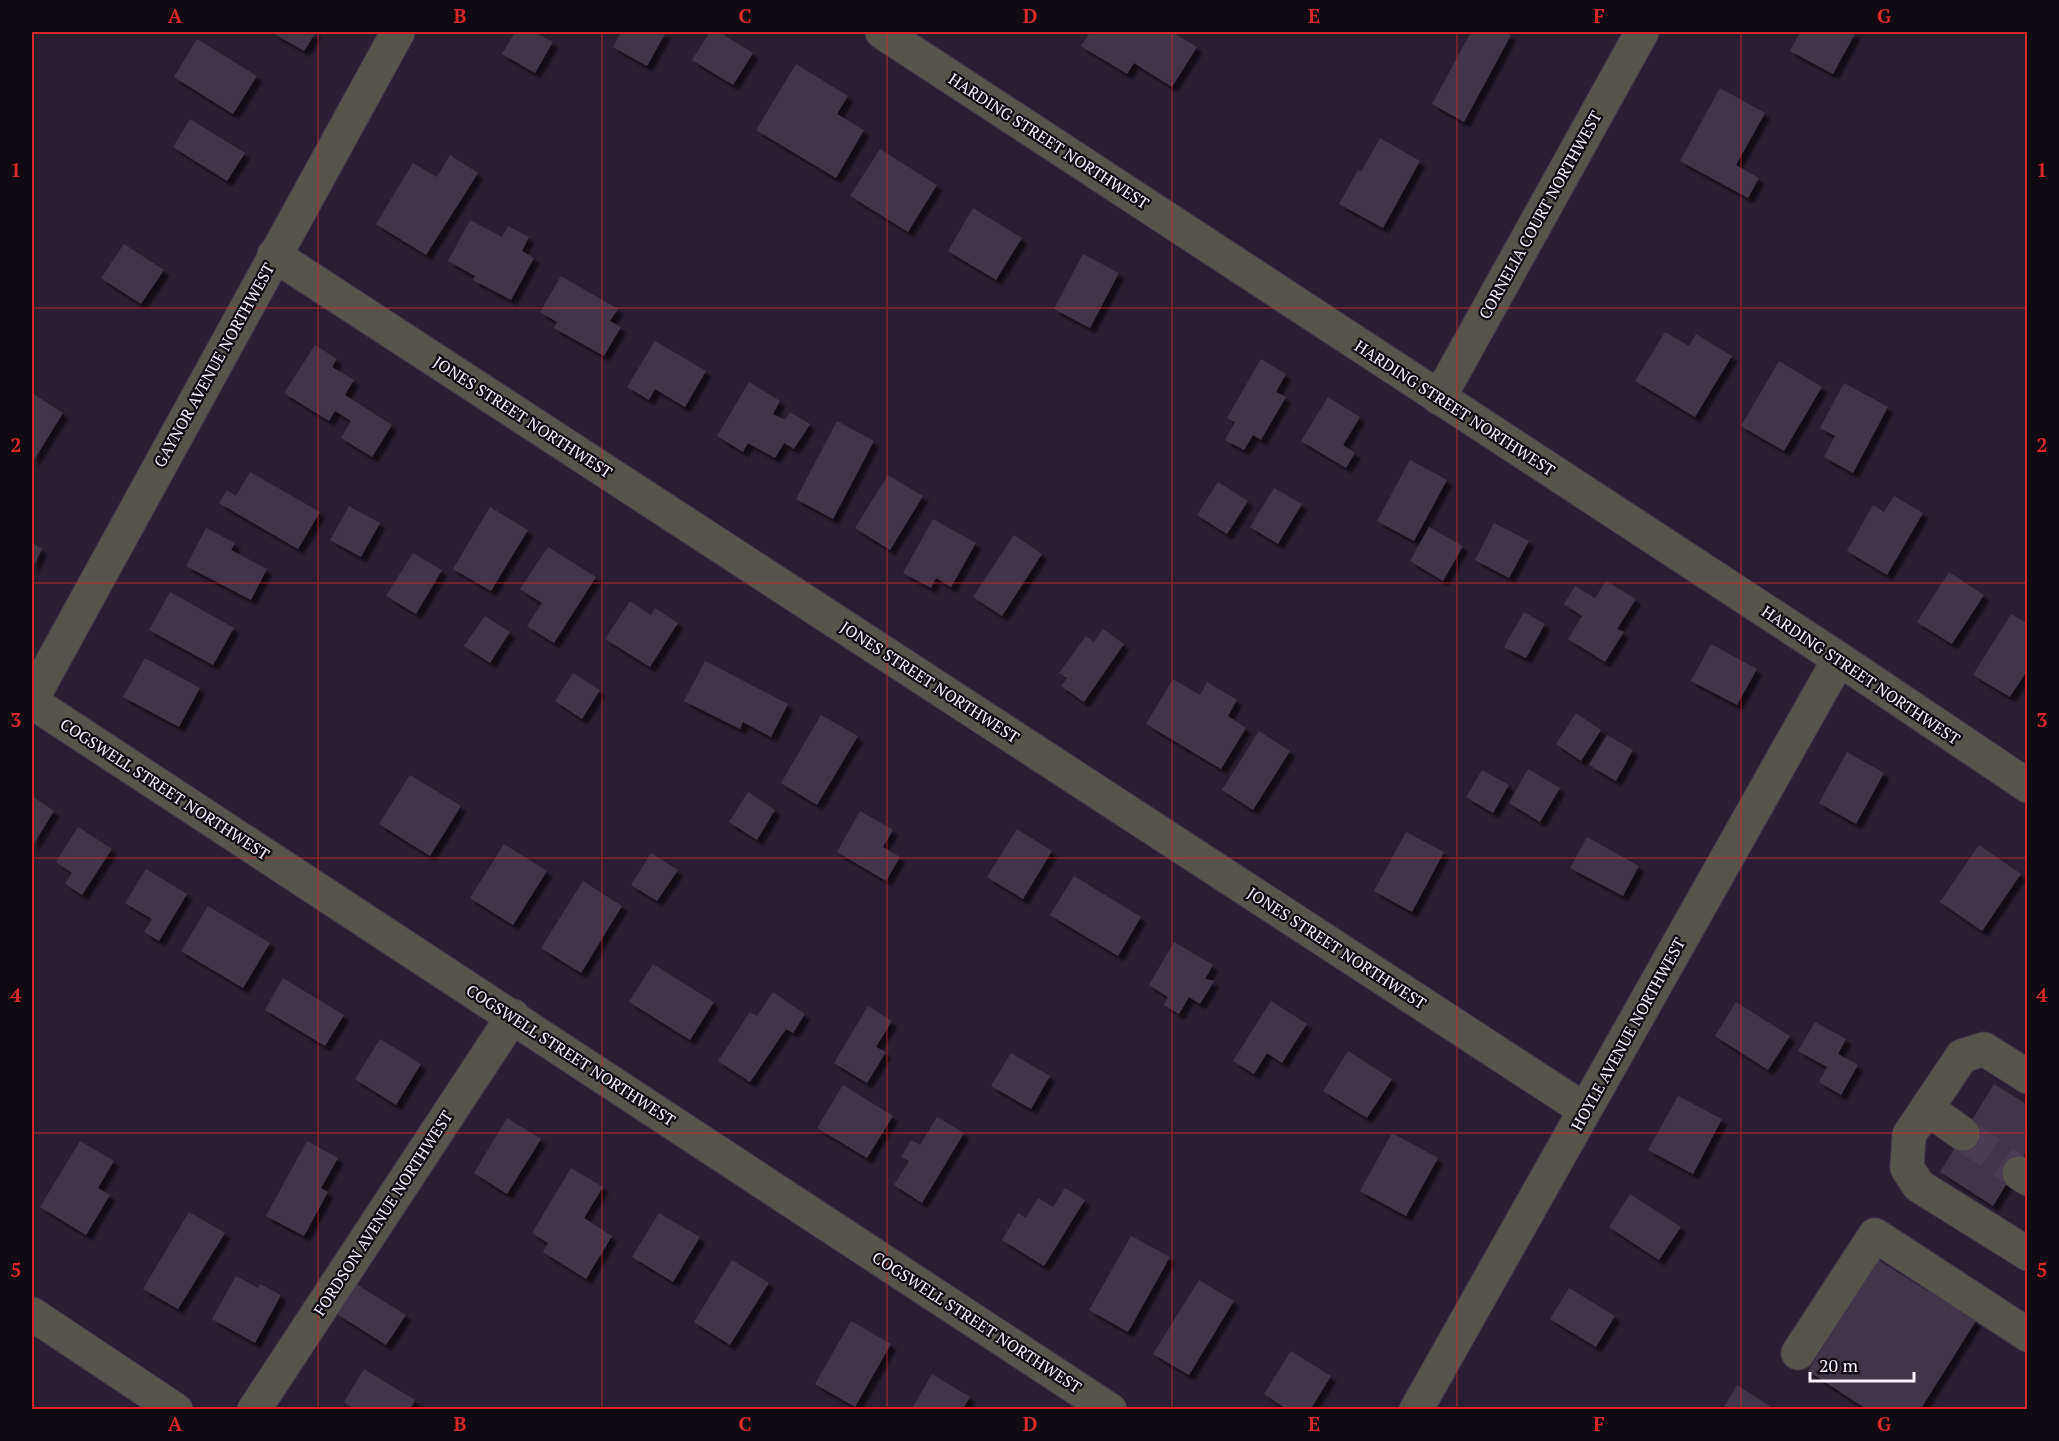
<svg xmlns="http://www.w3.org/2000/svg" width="2059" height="1441" font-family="'PT Serif',serif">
<defs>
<filter id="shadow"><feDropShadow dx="5.5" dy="5.5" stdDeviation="1.5" flood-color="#0009"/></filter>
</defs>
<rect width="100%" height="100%" fill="#2a1f32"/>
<path fill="#403549" filter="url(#shadow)" d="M271 32H316L304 51Z
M515 32H534L553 42 535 73 502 54Z
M621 32H666L647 66 613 47Z
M710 32H719L753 53 733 85 692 60Z
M1090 32H1172L1197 47 1172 87 1134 63 1127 74 1081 46Z
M1471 32H1504L1511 35 1464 122 1432 104Z
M1800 32H1856L1833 74 1790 51Z
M197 39 257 76 233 114 174 77Z
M796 64 848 96 837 114 864 130 836 178 756 130Z
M1720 88 1765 113 1736 165 1759 178 1748 198 1680 161Z
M190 119 245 153 227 181 173 147Z
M1380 138 1420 161 1383 228 1339 204 1358 170 1361 172Z
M880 149 937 185 908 232 850 196Z
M450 155 478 173 426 255 376 224 413 163 437 177Z
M973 208 1022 238 996 280 948 251Z
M470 220 502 237 508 226 529 237 522 251 534 258 511 300 473 280 475 276 448 261Z
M124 244 164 270 141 304 101 278Z
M1083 254 1119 273 1090 328 1054 309Z
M561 276 618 309 610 321 621 327 604 356 554 328 557 322 540 312Z
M1665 332 1689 346 1696 334 1732 356 1695 417 1635 381Z
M655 341 706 371 685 407 655 389 649 400 627 387Z
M315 345 337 359 332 367 354 380 345 395 392 425 372 457 341 438 351 421 335 411 329 421 284 393Z
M1261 359 1286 374 1276 392 1286 397 1261 440 1253 435 1244 450 1225 440 1235 422 1227 418Z
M1779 361 1822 387 1784 451 1741 426Z
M749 382 780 401 773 414 785 420 790 412 810 424 794 449 784 443 775 458 748 443 743 452 717 436Z
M1844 383 1888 407 1853 473 1824 457 1835 436 1820 428Z
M32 393 63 413 34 460 32 458Z
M1328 397 1360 417 1343 445 1355 453 1346 468 1301 441Z
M837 421 874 441 833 519 796 499Z
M1410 460 1447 480 1414 541 1377 521Z
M250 472 320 512 298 549 219 503 227 490 236 496Z
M888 475 923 496 890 550 855 528Z
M1218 482 1248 501 1227 534 1197 515Z
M1274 488 1302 504 1278 544 1250 527Z
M1894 496 1923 513 1887 575 1847 551 1873 505 1884 512Z
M349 506 380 523 361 557 330 540Z
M490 507 528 530 491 591 453 569Z
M933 519 976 543 951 587 936 578 931 588 903 573Z
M1494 523 1529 541 1509 578 1475 560Z
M1429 527 1463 546 1443 581 1410 561Z
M206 528 235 543 231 550 267 569 251 600 186 566Z
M1014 535 1042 554 1002 616 973 597Z
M32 543 42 549 32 569Z
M548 547 596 577 554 643 527 626 542 603 520 589Z
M413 553 442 570 416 614 386 596Z
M1949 572 1984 595 1952 644 1917 622Z
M1606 581 1636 599 1617 629 1624 632 1605 662 1568 639 1582 616 1564 604 1575 586 1595 598Z
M170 592 234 628 213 665 149 630Z
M630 601 651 615 655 608 678 623 650 667 605 639Z
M1524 612 1545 624 1526 658 1504 647Z
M2011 614 2028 624V669L2010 697 1973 675Z
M485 616 510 632 490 663 464 646Z
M1103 629 1124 644 1084 702 1061 686 1067 678 1059 673 1086 636 1094 642Z
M1711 644 1757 669 1737 705 1691 681Z
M145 658 200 688 179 727 123 697Z
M705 661 788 704 771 737 743 722 740 729 684 701Z
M573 673 600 690 582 719 555 701Z
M1173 679 1200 695 1207 682 1237 700 1228 716 1246 728 1221 769 1146 724Z
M1576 713 1601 730 1581 761 1556 744Z
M821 715 858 736 817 805 781 783Z
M1259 731 1290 751 1253 810 1222 790Z
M1607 735 1633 750 1616 781 1589 765Z
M1847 752 1884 773 1856 824 1819 803Z
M1528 769 1560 788 1540 822 1509 803Z
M1482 770 1509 785 1493 813 1466 797Z
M410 775 461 806 430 856 379 824Z
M748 792 775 810 757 840 729 822Z
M32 796 54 811 33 845 32 844Z
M860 811 893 830 883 847 900 857 886 881 837 852Z
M78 827 112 849 82 895 65 884 72 873 56 862Z
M1017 829 1052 851 1023 899 987 877Z
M1406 832 1444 852 1412 912 1374 891Z
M1587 837 1639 866 1623 896 1570 868Z
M504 844 547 871 513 925 470 898Z
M1979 845 2021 874 1982 931 1940 902Z
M651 853 678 870 657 901 631 885Z
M146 869 187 894 159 941 144 932 152 919 125 903Z
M1074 876 1141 917 1118 956 1050 915Z
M583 881 622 906 581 973 541 948Z
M208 906 270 943 243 988 181 951Z
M1174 942 1213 965 1205 979 1214 981 1200 1004 1189 997 1179 1014 1164 1005 1168 997 1149 985Z
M653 964 714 1002 690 1040 629 1002Z
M283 978 344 1015 325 1046 265 1010Z
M773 992 805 1014 793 1033 786 1029 750 1082 718 1061 750 1012 757 1016Z
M1271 1001 1307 1024 1282 1063 1267 1053 1254 1074 1233 1061Z
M1736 1002 1790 1036 1768 1070 1715 1036Z
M868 1006 892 1021 876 1047 886 1052 867 1083 834 1063Z
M1815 1022 1846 1039 1838 1054 1858 1065 1841 1095 1819 1082 1827 1067 1798 1051Z
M380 1039 421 1064 396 1105 355 1079Z
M1348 1051 1392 1079 1367 1118 1323 1091Z
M1011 1053 1050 1076 1031 1109 991 1086Z
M1994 1084 2028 1105V1149L1993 1206 1940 1172Z
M843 1085 893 1116 867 1158 817 1128Z
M1678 1096 1722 1119 1693 1174 1648 1150Z
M937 1117 964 1133 922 1203 894 1185 909 1161 901 1157 911 1140 920 1145Z
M507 1118 541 1139 507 1194 474 1173Z
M1392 1133 1438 1158 1406 1216 1360 1191Z
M80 1141 114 1161 98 1188 110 1195 86 1235 40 1207Z
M307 1141 338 1158 321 1188 328 1192 304 1236 266 1216Z
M571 1168 603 1187 584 1218 612 1236 586 1279 543 1252 548 1243 532 1233Z
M1065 1188 1085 1200 1044 1266 1002 1240 1018 1213 1026 1218 1038 1198 1053 1207Z
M1630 1194 1681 1227 1659 1260 1609 1227Z
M189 1212 225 1233 178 1309 143 1289Z
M659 1213 700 1237 673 1282 632 1257Z
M1131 1236 1170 1257 1128 1332 1089 1310Z
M732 1260 769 1283 730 1345 694 1322Z
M1878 1260 1976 1321 1920 1410H1868L1808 1371Z
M236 1276 258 1288 260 1284 281 1295 255 1343 212 1319Z
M1199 1280 1234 1301 1189 1375 1153 1354Z
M356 1284 406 1315 386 1345 337 1314Z
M1569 1288 1615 1316 1596 1347 1550 1319Z
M851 1321 891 1344 855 1407 815 1384Z
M1291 1351 1331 1376 1310 1410H1288L1264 1394Z
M364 1369 415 1400 410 1410H355L344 1402Z
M932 1374 970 1397 962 1410H911Z
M1737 1385 1776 1410H1722Z"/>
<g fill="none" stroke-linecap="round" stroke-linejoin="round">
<path stroke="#493e51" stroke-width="33" stroke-dasharray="33 16" stroke-linecap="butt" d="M1963 1134 2019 1173"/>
<defs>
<path id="minor" d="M882 32 1839 659 2028 786
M274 255 1585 1110
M1439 398 1642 32
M32 699 398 32
M32 702 1110 1410
M2028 1077 1984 1049 1962 1056 1909 1135 1907 1168 1919 1186 2028 1254
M1928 1109 1963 1134
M2019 1173 2028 1179
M32 1314 176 1410
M1798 1353 1875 1235 2028 1335
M254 1410 513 1016
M1416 1410 1839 659"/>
</defs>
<use href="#minor" stroke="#473c4f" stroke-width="35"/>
<use href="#minor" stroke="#56554b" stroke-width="33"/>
</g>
<path fill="none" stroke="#d62828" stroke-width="1.5" stroke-opacity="0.55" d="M318 32V1410M602 32V1410M887 32V1410M1172 32V1410M1457 32V1410M1741 32V1410M32 308H2028M32 583H2028M32 858H2028M32 1133H2028"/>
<g text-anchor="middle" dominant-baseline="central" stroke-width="4.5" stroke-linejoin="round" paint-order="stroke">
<g font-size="16" fill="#f8f1fe" stroke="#100b13">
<text transform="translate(1049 141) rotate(33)">HARDING STREET NORTHWEST</text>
<text transform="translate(1540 215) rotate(-61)">CORNELIA COURT NORTHWEST</text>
<text transform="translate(214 365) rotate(-61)">GAYNOR AVENUE NORTHWEST</text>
<text transform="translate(1455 408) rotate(33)">HARDING STREET NORTHWEST</text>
<text transform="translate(523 417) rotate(33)">JONES STREET NORTHWEST</text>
<text transform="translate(1861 675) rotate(34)">HARDING STREET NORTHWEST</text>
<text transform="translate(930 682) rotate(33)">JONES STREET NORTHWEST</text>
<text transform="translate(165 789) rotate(33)">COGSWELL STREET NORTHWEST</text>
<text transform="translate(1337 948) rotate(33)">JONES STREET NORTHWEST</text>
<text transform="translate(1628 1034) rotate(-61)">HOYLE AVENUE NORTHWEST</text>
<text transform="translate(571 1055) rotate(33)">COGSWELL STREET NORTHWEST</text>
<text transform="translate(383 1213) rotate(-57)">FORDSON AVENUE NORTHWEST</text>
<text transform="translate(977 1322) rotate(33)">COGSWELL STREET NORTHWEST</text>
</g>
</g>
<rect width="2059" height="1441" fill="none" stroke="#100b13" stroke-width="66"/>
<path d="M1810 1372v9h104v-9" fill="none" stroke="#f8f1fe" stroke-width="3"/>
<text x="1819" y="1372" font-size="18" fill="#f8f1fe" stroke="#100b13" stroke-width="4.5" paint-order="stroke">20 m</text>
<rect x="33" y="33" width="1993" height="1375" fill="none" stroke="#d62828" stroke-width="2"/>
<g font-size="20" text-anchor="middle" font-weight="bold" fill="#d62828">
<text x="175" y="23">A</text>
<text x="460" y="23">B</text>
<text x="745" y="23">C</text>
<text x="1030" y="23">D</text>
<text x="1314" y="23">E</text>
<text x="1599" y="23">F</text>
<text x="1884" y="23">G</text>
<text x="16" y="177">1</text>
<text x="2042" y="177">1</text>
<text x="16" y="452">2</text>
<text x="2042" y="452">2</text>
<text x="16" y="727">3</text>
<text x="2042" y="727">3</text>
<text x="16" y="1002">4</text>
<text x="2042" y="1002">4</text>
<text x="16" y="1277">5</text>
<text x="2042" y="1277">5</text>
<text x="175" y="1431">A</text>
<text x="460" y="1431">B</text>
<text x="745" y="1431">C</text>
<text x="1030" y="1431">D</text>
<text x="1314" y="1431">E</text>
<text x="1599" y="1431">F</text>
<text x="1884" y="1431">G</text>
</g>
</svg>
